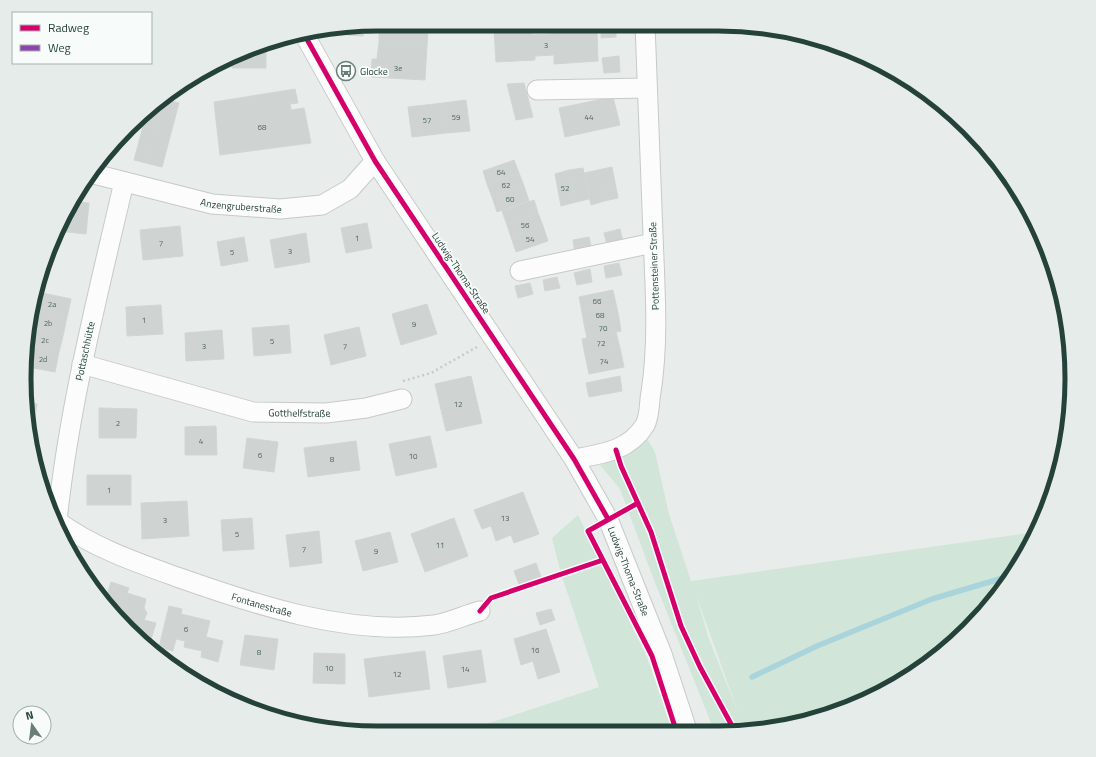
<svg xmlns="http://www.w3.org/2000/svg" width="1096" height="757" font-family="'Titillium Web',sans-serif">
<rect width="100%" height="100%" fill="#e8edeb"/>
<path fill="#d1e6d8" fill-rule="evenodd" d="M646 437 655 452 669 514 691 581 1036 532 1012 576 968 629 874 696 786 726 715 733 652 575 620 489 600 465 640 446ZM696 595 738 712 709 639Z
M578 515 647 657 673 733H459L599 687 561 574 552 538Z"/>
<g fill="none" stroke-linecap="round" stroke-linejoin="round">
<path stroke="#a9d4db" stroke-width="5.5" d="M752 677 817 646 932 599 1013 575"/>
</g>
<path fill="#cfd4d2" stroke="#d1d6d4" d="M380 24H428V31L379 28Z
M601 24H616V37L601 38Z
M364 26 363 36 347 35 348 28Z
M379 28 428 31 427 45 379 42Z
M532 28V35L597 31 598 61 554 64V55L535 56V60L496 62 494 30Z
M379 42 427 45 425 80 371 77 372 59H377Z
M266 45V68H232V61Z
M619 56 620 72 604 73 602 58Z
M524 83 533 117 516 120 507 84Z
M295 89 298 103 290 104 291 110 304 108 311 143 220 155 214 102Z
M613 97 620 125 565 137 559 108Z
M164 99 179 103 162 167 146 163 162 101Z
M466 100 470 131 446 133 443 103Z
M162 101 146 163 134 160 146 115Z
M443 103 446 133 412 137 408 107Z
M514 160 519 173 487 184 483 171Z
M612 167 618 198 604 201 598 170Z
M583 168 589 199 576 202 569 170Z
M569 170 576 202 561 206 555 174Z
M598 170 604 201 591 205 584 173Z
M519 173 524 186 492 197 487 184Z
M524 186 529 201 497 212 492 197Z
M534 200 538 213 507 225 502 211Z
M77 202 89 203 86 234 58 231Z
M538 213 543 226 511 237 507 225Z
M367 223 372 248 346 253 341 228Z
M180 226 183 256 143 260 140 230Z
M543 226 548 241 516 252 511 237Z
M620 229 623 242 607 245 604 233Z
M306 233 310 262 275 268 270 240Z
M244 237 248 261 221 266 217 242Z
M589 237 592 250 575 253 573 240Z
M619 263 622 275 606 278 604 266Z
M590 269 592 282 577 285 574 273Z
M557 277 560 288 545 291 543 280Z
M530 283 533 294 518 298 515 286Z
M613 290 616 304 582 312 579 297Z
M38 292 71 299 67 317 33 310Z
M427 304 437 334 401 345 392 314Z
M616 304 619 318 584 324 582 312Z
M161 305 163 334 127 336 126 307Z
M33 310 67 317 63 336 29 328Z
M619 318 621 331 587 338 584 324Z
M289 325 291 353 254 356 252 328Z
M359 327 366 356 331 365 324 335Z
M29 328 63 336 59 352 27 345Z
M222 330 224 359 186 361 185 333Z
M616 332 620 348 585 355 582 339Z
M27 345 59 352 55 372 28 367Z
M620 348 624 367 589 374 585 355Z
M471 376 482 423 446 431 435 384Z
M620 376 622 391 589 397 586 383Z
M29 403 37 404 31 442Z
M99 408 137 409 136 438H99Z
M216 426 217 455H185V427Z
M430 436 437 467 396 476 389 444Z
M247 438 278 442 274 472 243 468Z
M356 441 360 470 308 477 304 448Z
M87 475H131V505H87Z
M523 492 539 534 514 543 511 535 496 541 491 526 482 529 474 510Z
M187 501 189 536 142 539 141 503Z
M252 518 254 549 223 551 221 520Z
M454 518 468 556 425 572 411 534Z
M319 531 322 563 290 567 286 535Z
M390 532 398 562 363 571 355 541Z
M536 563 542 580 520 587 514 571Z
M93 581 100 583 99 588Z
M111 582 129 588 127 593 146 599 144 608 147 613 144 620 156 623 149 646 128 629 106 599Z
M169 606 182 609 181 614 210 621 206 637 223 641 218 662 201 657 202 651 184 647 185 641 176 639 173 651 159 647Z
M551 609 555 620 540 625 536 613Z
M546 629 560 672 538 679 533 661 521 665 514 639Z
M245 635 278 639 274 670 240 665Z
M481 650 486 682 448 688 443 656Z
M425 651 430 689 369 697 364 659Z
M314 653 345 654V684L313 683Z"/>
<g fill="none" stroke-linecap="round" stroke-linejoin="round">
<defs>
<g id="minor">
<path id="s1" d="M304 34 375 161 574 459 608 519 662 654 688 733"/>
<path d="M537 90 647 88"/>
<path id="s2" d="M94 174 212 204 280 209 322 205 350 189 375 161"/>
<path id="s3" d="M124 182C98 294 69 406 57 521 92 547 135 562 177 577 256 605 349 636 434 625 449 623 465 615 480 611"/>
<path d="M520 271 653 243"/>
<path id="s4" d="M82 364 253 412 326 413 366 408 402 399"/>
<path d="M574 459C602 454 629 451 645 425 650 416 649 402 651 392 659 341 655 288 653 235 650 165 648 94 645 24"/>
</g>
</defs>
<use href="#minor" stroke="#c5cac8" stroke-width="21"/>
<path stroke="#c3ccca" stroke-width="2.5" stroke-dasharray="2 3" stroke-linecap="butt" d="M403 381 431 373 477 347"/>
<use href="#minor" stroke="#fcfcfc" stroke-width="19"/>
<path stroke="#8e44ad" stroke-width="4" stroke-dasharray="8 4" stroke-linecap="butt" d="M56 521H57"/>
<defs>
<path id="cycleway" d="M304 34 375 161 574 459 608 519
M616 450 621 466 651 532 681 626 700 667 731 724 733 731
M638 503 588 531 652 656 677 733
M480 611 491 598 603 560"/>
</defs>
<use href="#cycleway" stroke="#f7fbf9" stroke-width="8"/>
<use href="#cycleway" stroke="#d6006c" stroke-width="5"/>
</g>
<defs>
<symbol id="bus-ring" viewBox="-11 -11 22 22"><circle r="9.5" fill="#f7fbf9" stroke="#697e78" stroke-width="1.5"/><path d="M-5-6H5V4H4V6H2V4H-2V6H-4V4H-5ZM-3.5-4V0h7V-4ZM-3.5 1.2v1.5H-2V1.2ZM2 1.2v1.5H3.5V1.2Z" fill="#697e78"/></symbol>
</defs>
<g fill-rule="evenodd">
<use href="#bus-ring" x="335" y="60" width="22" height="22"/>
</g>
<g text-anchor="middle" dominant-baseline="central" stroke-width="3.5" stroke-linejoin="round" paint-order="stroke">
<g font-size="8" fill="#506761">
<text x="546" y="45">3</text>
<text x="398" y="68">3e</text>
<text x="456" y="117">59</text>
<text x="589" y="117">44</text>
<text x="427" y="120">57</text>
<text x="262" y="127">68</text>
<text x="501" y="172">64</text>
<text x="506" y="185">62</text>
<text x="565" y="188">52</text>
<text x="510" y="199">60</text>
<text x="525" y="225">56</text>
<text x="357" y="238">1</text>
<text x="530" y="239">54</text>
<text x="161" y="243">7</text>
<text x="290" y="251">3</text>
<text x="232" y="252">5</text>
<text x="597" y="301">66</text>
<text x="52" y="304">2a</text>
<text x="600" y="315">68</text>
<text x="144" y="320">1</text>
<text x="48" y="323">2b</text>
<text x="414" y="324">9</text>
<text x="603" y="328">70</text>
<text x="45" y="340">2c</text>
<text x="272" y="341">5</text>
<text x="601" y="343">72</text>
<text x="204" y="346">3</text>
<text x="345" y="346">7</text>
<text x="43" y="359">2d</text>
<text x="604" y="361">74</text>
<text x="458" y="404">12</text>
<text x="118" y="423">2</text>
<text x="201" y="441">4</text>
<text x="260" y="455">6</text>
<text x="413" y="456">10</text>
<text x="332" y="459">8</text>
<text x="109" y="490">1</text>
<text x="505" y="518">13</text>
<text x="165" y="520">3</text>
<text x="237" y="534">5</text>
<text x="440" y="545">11</text>
<text x="304" y="549">7</text>
<text x="376" y="551">9</text>
<text x="186" y="629">6</text>
<text x="535" y="650">16</text>
<text x="259" y="652">8</text>
<text x="329" y="668">10</text>
<text x="465" y="669">14</text>
<text x="397" y="674">12</text>
</g>
<g font-size="10" fill="#24423a" stroke="#f7fbf9" text-anchor="start">
<text x="360" y="71">Glocke</text>
</g>
<g font-size="10" fill="#24423a" stroke="#f7fbf9">
<text stroke="none"><textPath href="#s2" startOffset="151">Anzengruberstraße</textPath></text>
<text transform="translate(654 266) rotate(-92)">Pottensteiner Straße</text>
<text transform="translate(461 273) rotate(56)">Ludwig-Thoma-Straße</text>
<text transform="translate(85 351) rotate(-78)">Pottaschhütte</text>
<text stroke="none"><textPath href="#s4" startOffset="224">Gotthelfstraße</textPath></text>
<text stroke="none"><textPath href="#s1" startOffset="629">Ludwig-Thoma-Straße</textPath></text>
<text stroke="none"><textPath href="#s3" startOffset="568">Fontanestraße</textPath></text>
</g>
</g>
<path d="M0 0H1096V757H0ZM378 31H718A347 347 0 0 1 1065 378V379A347 347 0 0 1 718 726H378A347 347 0 0 1 31 379V378A347 347 0 0 1 378 31Z" fill="#e6ecea" fill-rule="evenodd"/>
<path fill="none" stroke="#24423a" stroke-width="5" d="M378 31H718A347 347 0 0 1 1065 378V379A347 347 0 0 1 718 726H378A347 347 0 0 1 31 379V378A347 347 0 0 1 378 31Z"/>
<rect x="12" y="12" width="140" height="52" fill="#f7fbf9" stroke="#a3b1ad"/>
<rect x="20" y="25" width="20" height="6" fill="#d6006c" stroke="#a3b1ad"/>
<text x="48" y="32" font-size="12" fill="#24423a">Radweg</text>
<rect x="20" y="45" width="20" height="6" fill="#8e44ad" stroke="#a3b1ad"/>
<text x="48" y="52" font-size="12" fill="#24423a">Weg</text>
<g transform="translate(32 725) rotate(346)"><circle r="19" fill="#f7fbf9" stroke="#a3b1ad"/>
<path d="M0-3L7 15L0 10L-7 15Z" fill="#697e78"/>
<text y="-6" font-size="11" font-weight="bold" text-anchor="middle" fill="#24423a">N</text>
</g>
</svg>
